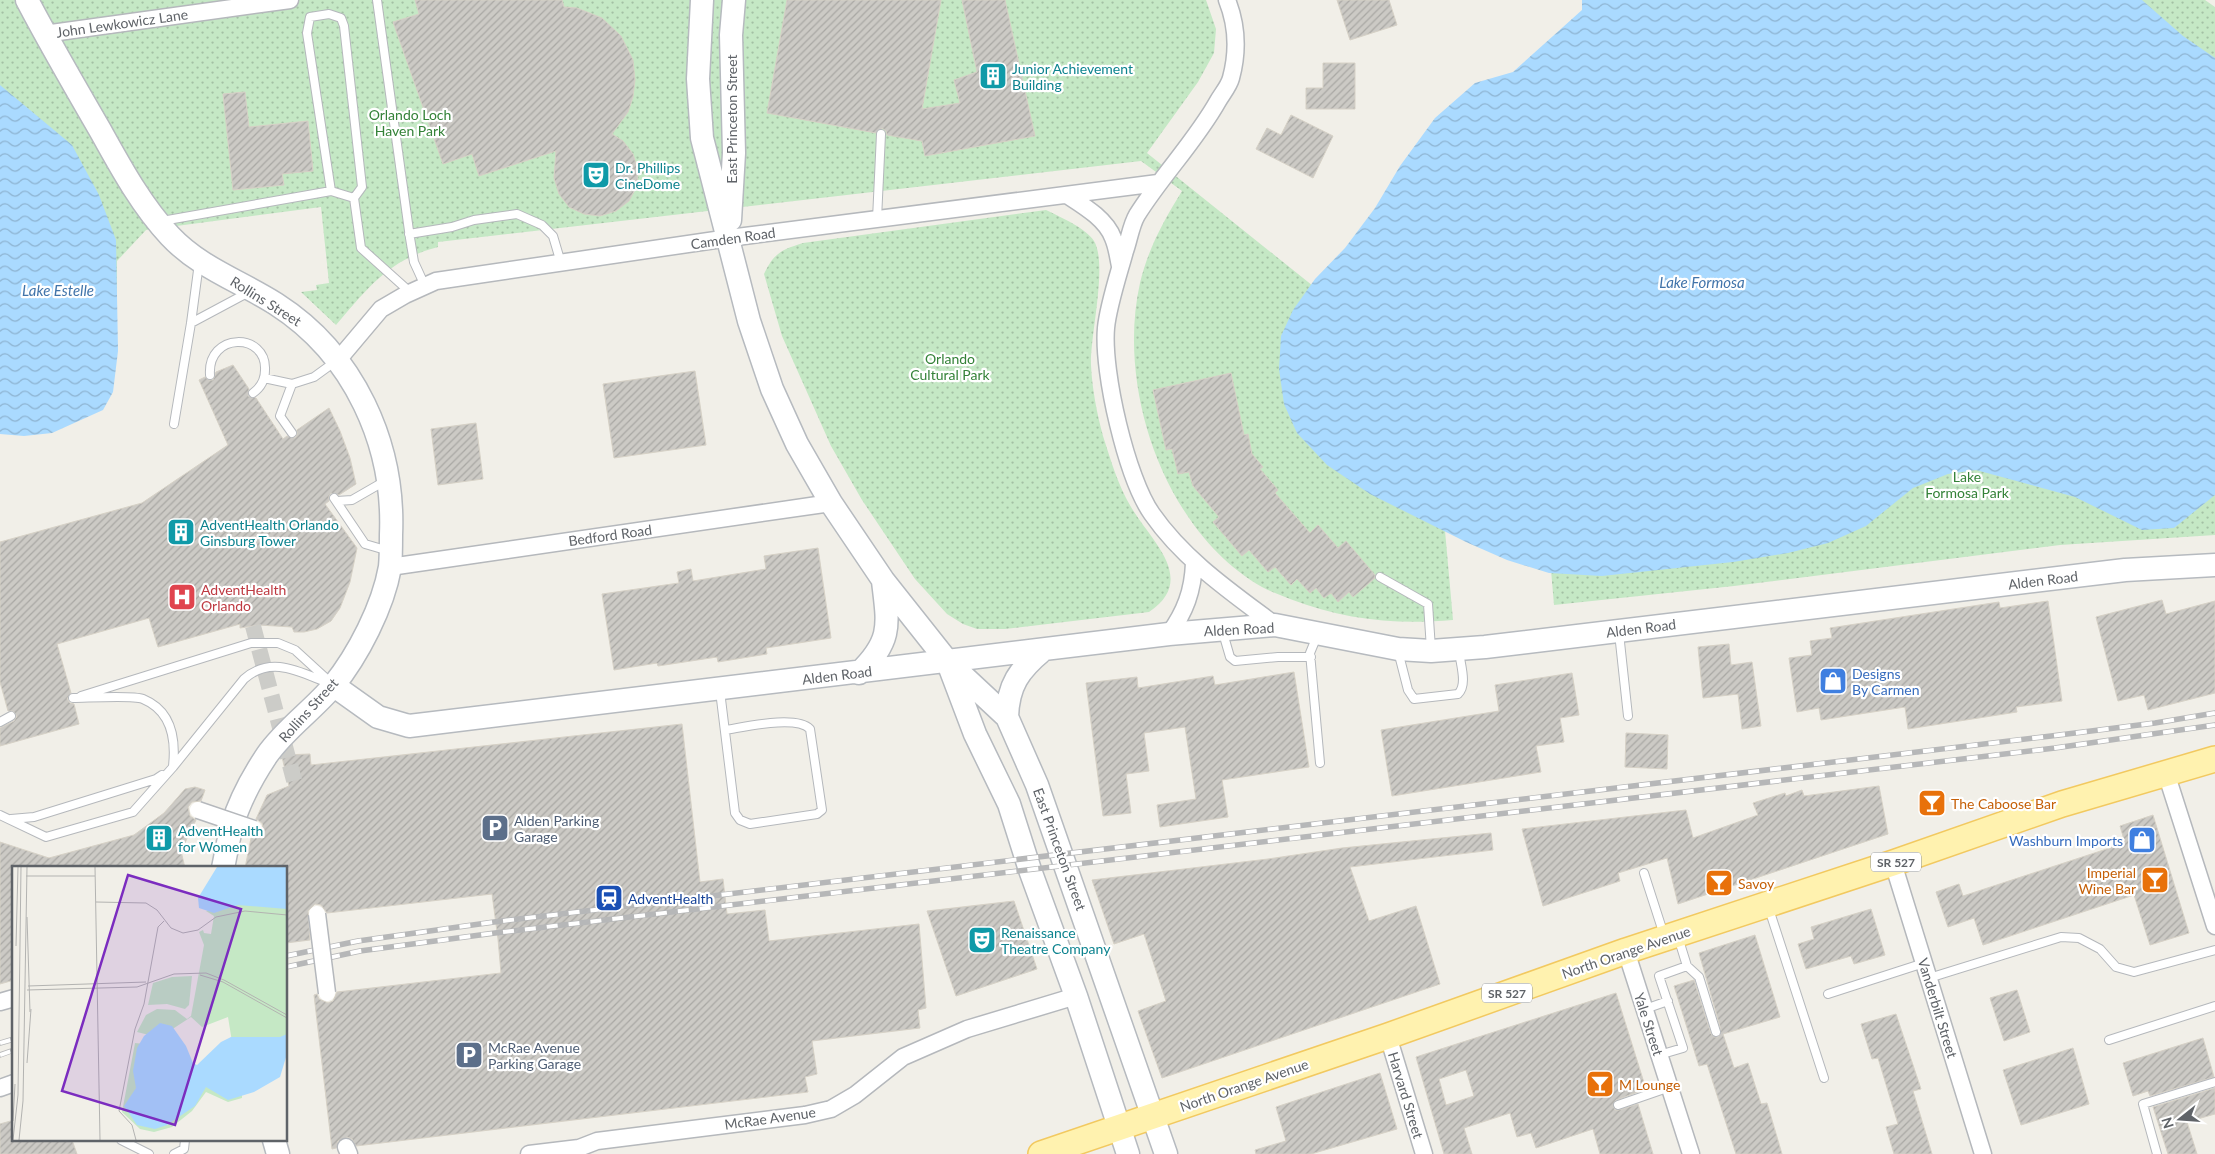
<svg xmlns="http://www.w3.org/2000/svg" width="2215" height="1154" font-family="Lato,sans-serif">
<defs>
<pattern id="park-dots" width="8" height="8" patternUnits="userSpaceOnUse" patternTransform="scale(1.25)"><rect width="8" height="8" fill="#c5e8c5"/><path d="M2 2h.1M6 6h.1" fill="none" stroke="#a3c0a4" stroke-width="1.8" stroke-linecap="round"/></pattern>
<pattern id="water-waves" width="16" height="10" patternUnits="userSpaceOnUse" patternTransform="scale(1.25)"><rect width="16" height="10" fill="#aadaff"/><path d="M0 5q4-4 8 0t8 0" fill="none" stroke="#8eb4d2"/></pattern>
<pattern id="building-hatch" width="6" height="6" patternUnits="userSpaceOnUse" patternTransform="scale(1.25)"><rect width="6" height="6" fill="#cccac5"/><path d="M-1 1l2-2M0 6l6-6M5 7l2-2" fill="none" stroke="#a9a8a4"/></pattern>
</defs>
<rect width="100%" height="100%" fill="#f1efe8"/>
<path fill="url(#park-dots)" d="M0 0H1206L1216 29 1214 53 1198 82 1147 153 1333 302 1442 497 1453 620C1397 625 1344 620 1290 599 1281 595 1271 592 1262 587 1165 532 1116 389 1140 283 1148 249 1164 220 1182 191L1141 161 438 242V247C388 260 368 288 336 325L301 292 317 290 316 285 329 283 321 207 146 230 117 261V319L0 129Z
M2076 0H2205L2215 7V152Z
M1046 210C1060 217 1086 228 1094 241 1108 264 1090 336 1091 365 1092 388 1097 414 1103 436 1111 461 1118 485 1131 507 1151 541 1198 579 1149 612L1005 629H977L963 624 947 614 915 579 862 500 831 446 782 336 764 274C774 253 781 250 803 243Z
M2215 369V535L2060 545 1734 586 1554 605 1547 523Z"/>
<path fill="url(#water-waves)" d="M1582 0H2142L2183 36 2215 58V495L2174 528 2142 530 2075 497 1976 470 1948 474 1913 488 1866 526 1828 543 1788 553 1733 562 1602 576 1549 573 1507 560 1466 542 1370 494 1327 465 1297 433 1284 404 1279 369 1281 336 1293 310 1315 279 1345 248 1375 208 1400 166 1435 118 1475 83 1513 72 1582 10Z
M0 85 72 145 99 195 116 240 118 351 113 392 103 410 52 433 24 436 0 434Z"/>
<path fill="url(#building-hatch)" stroke="#d6d1c6" fill-rule="evenodd" d="M415 0H562L564 7 577 8 602 18 621 36 633 60 635 80 633 97 628 112 612 134 623 141 633 154 638 170 637 186 629 201 616 211 600 216 584 214 569 207 559 194 554 178 556 151 479 176 472 154 443 164 393 22 419 14Z
M787 0H941L922 109 960 103 954 80 977 72 962 0H1005L1035 136 925 156 922 141 887 135 886 131 882 128 876 133 767 113Z
M1337 0H1389L1397 25 1350 40Z
M1323 63H1355V109H1306V88H1323Z
M245 92 249 127 308 121 313 171 282 174 284 185 233 190 223 94Z
M1291 115 1333 136 1313 178 1256 149 1267 128 1281 135Z
M233 365 249 389 248 396 256 398 283 439 287 436 295 438 297 435V430L329 408 340 431 350 458 356 484 339 495 331 493 329 496V501L325 504 357 548 350 582 340 608 331 621 317 629 304 632H294L292 627 259 625 240 628V624L158 647 149 618 57 644 71 693 67 699 70 703 74 704 79 724 0 746V728L14 721 17 716 13 711H8L0 682V542L142 503 228 445 199 380 205 377 209 380H213L216 372Z
M695 371 706 445 614 458 603 384Z
M1231 373 1244 435 1248 434 1252 454 1263 467 1260 469 1278 490 1275 493 1310 533 1318 525 1338 548 1346 541 1375 575V578L1353 597 1349 592 1338 602 1331 593 1324 598 1316 588 1310 593 1297 579 1291 585 1275 567 1268 572 1249 550 1242 556 1213 522 1219 517 1193 486 1189 472 1178 474 1172 449 1166 450 1153 390Z
M476 423 483 479 438 485 431 429Z
M818 548 831 638 766 648 767 654 718 662 717 657 658 666 657 663 614 670 602 594 679 583 677 572 691 569 693 581 766 569 764 556Z
M2162 600 2166 614 2215 601V693L2148 710 2144 695 2118 701 2096 617Z
M2048 601 2062 701 2016 707 2017 712 1908 729 1905 707 1821 720 1819 708 1797 712 1789 658 1812 655 1810 641 1832 638 1830 628 1999 602 2000 608Z
M1729 644 1731 665 1752 662 1761 726 1742 729 1738 694 1703 698 1698 647Z
M1294 672 1309 767 1222 780 1228 817 1160 827 1157 805 1196 799 1185 727 1144 733 1149 771 1126 774 1131 813 1103 816 1086 683 1137 677 1138 688 1213 676 1215 685Z
M1572 673 1579 715 1560 718 1564 742 1536 746 1541 772 1392 796 1381 730 1499 711 1495 685Z
M682 724 700 882 723 879 727 914 765 910 769 941 919 924 926 1008 918 1010 920 1028 812 1041 817 1074 805 1077 808 1092 356 1146 352 1139 347 1137 338 1141 336 1148 332 1149 314 995 317 994 319 999 328 1003 333 1001 337 992 501 973 498 939 492 894 327 913 321 905 315 904 308 911 310 940 286 943V868H245L251 838 260 837 264 832 262 823 256 819 267 795 289 786 282 757 283 755 310 754 311 765Z
M1626 733 1668 735 1667 769 1625 767Z
M1879 786 1888 834 1678 904 1667 858 1618 873 1620 881 1543 906 1522 829 1686 810 1693 838 1758 815 1753 803 1785 793 1786 796 1802 790 1804 796Z
M195 787 205 790 201 801 192 802 188 807 190 816 196 820 181 851 185 868H14V980L0 984V842L49 858 134 835 164 813 185 789Z
M2153 815 2189 933 2150 945 2134 895 1983 945 1974 918 1948 927 1936 892 1959 884 1963 896 2125 843 2120 826Z
M1491 833 1493 850 1350 867 1369 921 1416 906 1440 984 1162 1078 1138 1011 1166 1001 1144 934 1114 944 1092 880 1268 859 1342 848Z
M1014 901 1037 969 956 996 927 911Z
M1871 909 1885 955 1854 964 1851 956 1806 969 1798 944 1814 939 1811 927Z
M1755 935 1780 1017 1723 1034 1734 1068 1748 1063 1761 1104 1767 1103 1782 1154H1736L1707 1064 1699 1066 1674 986 1694 980 1711 1034 1714 1037H1718L1721 1030 1699 953Z
M2017 990 2030 1032 2004 1041 1990 998Z
M1616 993 1646 1089 1616 1100 1613 1106 1615 1110H1619L1638 1104 1653 1154H1600L1593 1129 1536 1148 1531 1133 1517 1137 1510 1113 1464 1128 1472 1154H1444L1416 1057ZM1466 1070 1474 1096 1446 1105 1439 1079Z
M1896 1014 1921 1089 1913 1091 1932 1154H1894L1886 1127 1898 1124 1878 1058 1872 1059 1861 1024Z
M2203 1038 2214 1077 2150 1096 2148 1091 2133 1096 2123 1063Z
M2073 1048 2089 1104 2021 1125 2003 1070Z
M1380 1073 1397 1129 1311 1154H1256L1255 1150 1286 1141 1276 1107Z
M2215 1088V1114L2187 1122 2197 1154H2168L2153 1107Z
M14 1120V1140H72L77 1154H0V1124Z"/>
<g fill="none" stroke-linecap="round" stroke-linejoin="round">
<path stroke="#ccccc8" stroke-width="16" stroke-dasharray="16 8" stroke-linecap="butt" d="M253 626 295 784"/>
<defs>
<path id="lane" d="M377 0 410 238 414 262 425 286
M331 191 307 33 310 17 329 14 341 18 344 26 362 187 354 198 361 248 410 292
M877 219 881 134
M162 221 331 191 354 198
M409 234 452 227 474 220 517 214 542 225 553 236 561 263
M191 323 249 292
M210 375C207 332 267 332 265 370 265 380 260 388 253 393
M264 378 292 384 314 377 336 361
M292 384 280 416 292 433
M174 424 191 323 199 263
M334 498 365 544 389 551
M337 501 352 500 385 481
M1380 577 1428 604 1431 649
M1223 633 1230 657 1235 661 1278 657H1311
M1619 633 1628 716
M1317 636 1310 653 1320 763
M1398 651 1408 690 1414 699 1458 694C1468 685 1460 663 1459 651
M720 691 735 813 740 820 750 824 817 814 822 810 810 729C796 715 745 727 725 730
M81 696 251 643H278L295 650 330 682
M73 698C87 698 133 695 143 699 172 711 176 739 173 766
M0 722 11 716
M0 815 46 837 133 812 173 767 244 679C272 654 301 673 331 684
M11 819 34 817 156 779 162 775
M1644 873 1664 935
M1768 906 1824 1078
M1678 937 1687 966
M1929 978 2061 937 2079 938 2100 949 2116 967 2134 972 2215 950
M1828 994 1924 963
M1645 1009 1668 1001
M2109 1040 2215 1006
M1659 1055 1683 1048 1659 976 1687 966 1699 977 1716 1032
M1618 1105 1670 1087
M121 1140 149 1154
M174 1154 184 1149 185 1140
M2157 1154 2143 1104 2215 1082"/>
<path id="street" d="M1227 0C1237 25 1238 52 1231 78 1229 86 1222 94 1218 101 1195 142 1162 175 1137 215 1131 225 1129 240 1125 251 1119 273 1108 306 1106 328 1102 372 1127 479 1152 514 1184 560 1231 592 1275 625
M44 34 290 0
M1067 195C1084 206 1106 219 1113 238 1117 247 1118 257 1120 266
M338 360 381 309 405 295 436 281 729 238 1158 183
M390 567 831 503
M1169 634C1185 612 1193 591 1194 563
M2166 773 2215 926
M1893 863 1983 1154
M1626 951 1691 1154
M0 1002 14 998
M1388 1036 1424 1154
M0 1088 14 1083
M346 1147 349 1154
M529 1154 579 1148 597 1141 805 1115 831 1109 855 1095 903 1057 967 1029 1076 996"/>
<path id="secondary" d="M27 0C50 44 75 87 100 130 120 166 141 205 170 236 200 268 240 281 276 304 354 354 395 444 391 535 391 545 391 557 390 567 383 607 358 655 333 686 313 710 285 729 267 755 253 776 239 802 232 826 228 840 226 854 223 868
M702 0 698 79 702 138 749 321 772 389 797 444 831 503 883 580 948 662 1007 717 1037 785 1166 1154
M730 220 734 153 731 35 734 0
M950 668 975 734 1009 804 1030 870 1076 996 1128 1154
M859 673C893 640 888 624 883 581
M333 685 378 717 409 726 1169 634 1275 625 1398 649 1431 651 1485 647 2125 570 2215 565
M1007 717C1008 685 1019 670 1043 650
M274 1140 278 1154"/>
<path id="primary" d="M1041 1154 1388 1036 1626 951 1893 863 2062 804 2215 759"/>
</defs>
<use href="#lane" stroke="#b5b8bc" stroke-width="10"/>
<use href="#street" stroke="#b5b8bc" stroke-width="19"/>
<use href="#secondary" stroke="#b6babf" stroke-width="25"/>
<use href="#primary" stroke="#f2c960" stroke-width="28"/>
<use href="#lane" stroke="#fff" stroke-width="8"/>
<use href="#street" stroke="#fff" stroke-width="16"/>
<use href="#secondary" stroke="#fff" stroke-width="22"/>
<use href="#primary" stroke="#fff2af" stroke-width="25"/>
<defs>
<path id="rail" d="M286 956 358 941 494 922 2051 736 2155 723 2215 713
M286 967 360 951 495 933 2055 748 2215 725
M0 1043 14 1039
M0 1055 14 1050"/>
</defs>
<use href="#rail" stroke="#b6b7b8" stroke-width="5.5"/>
<use href="#rail" stroke="#fff" stroke-width="4" stroke-dasharray="11" stroke-linecap="butt"/>
<defs>
<path id="street-bridge" d="M198 810 254 829
M317 914 327 993"/>
</defs>
<use href="#street-bridge" stroke="#b5b8bc" stroke-width="19" stroke-linecap="butt"/>
<use href="#street-bridge" stroke="#fff" stroke-width="16"/>
</g>
<defs>
<symbol id="building-square" viewBox="-11 -11 22 22"><rect x="-9" y="-9" width="18" height="18" rx="4" fill="#0f9aa8" stroke="#fff"/><path d="M-4-6H4V6H1V3H-1V6H-4ZM-2.5-4.3h1.7v1.8h-1.7ZM.8-4.3h1.7v1.8H.8ZM-2.5-1h1.7V.8h-1.7ZM.8-1h1.7V.8H.8Z" fill="#fff"/></symbol>
<symbol id="theatre-square" viewBox="-11 -11 22 22"><rect x="-9" y="-9" width="18" height="18" rx="4" fill="#0f9aa8" stroke="#fff"/><path d="M-5-5.5Q0-4 5-5.5V0Q5 5 0 6Q-5 5-5 0ZM-3.3-2.5H-1v1.5H-3.3ZM1-2.5H3.3v1.5H1ZM-2.8 1Q0 5.5 2.8 1Z" fill="#fff"/></symbol>
<symbol id="hospital-square" viewBox="-11 -11 22 22"><rect x="-9" y="-9" width="18" height="18" rx="4" fill="#e0444e" stroke="#fff"/><path d="M-5-5h3v3.5h4V-5h3V5h-3V1.5h-4V5h-3Z" fill="#fff"/></symbol>
<symbol id="shop-square" viewBox="-11 -11 22 22"><rect x="-9" y="-9" width="18" height="18" rx="4" fill="#3f7fe0" stroke="#fff"/><path d="M-5-2.5h2.3a2.7 3.5 0 0 1 5.4 0H5L5.5 6h-11ZM-1.5-2.5h3a1.5 2.3 0 0 0-3 0Z" fill="#fff"/></symbol>
<symbol id="bar-square" viewBox="-11 -11 22 22"><rect x="-9" y="-9" width="18" height="18" rx="4" fill="#e8710a" stroke="#fff"/><path d="M-6-5H6L.8 .8V4.5H3.5V6h-7V4.5H-.8V.8Z" fill="#fff"/></symbol>
<symbol id="parking-square" viewBox="-11 -11 22 22"><rect x="-9" y="-9" width="18" height="18" rx="4" fill="#5c6f8a" stroke="#fff"/><path d="M-3.5-5.5H1a3.5 3.5 0 0 1 0 7H-1V5.5H-3.5ZM-1-3.4V-.6H.8a1.4 1.4 0 0 0 0-2.8Z" fill="#fff"/></symbol>
<symbol id="station-square" viewBox="-11 -11 22 22"><rect x="-9" y="-9" width="18" height="18" rx="4" fill="#1a4fb4" stroke="#fff"/><path d="M-3-6H3Q5-6 5-4V2Q5 4 3 4L4.5 6H3L1.5 4h-3L-3 6H-4.5L-3 4Q-5 4-5 2V-4Q-5-6-3-6ZM-3.5-4v3h7v-3ZM-3.5 1v1.5H-2V1ZM2 1v1.5H3.5V1Z" fill="#fff"/></symbol>
</defs>
<g fill-rule="evenodd">
<use href="#building-square" x="977" y="60" width="32" height="32"/>
<use href="#theatre-square" x="580" y="159" width="32" height="32"/>
<use href="#building-square" x="165" y="516" width="32" height="32"/>
<use href="#hospital-square" x="166" y="581" width="32" height="32"/>
<use href="#shop-square" x="1817" y="665" width="32" height="32"/>
<use href="#bar-square" x="1916" y="787" width="32" height="32"/>
<use href="#parking-square" x="479" y="812" width="32" height="32"/>
<use href="#building-square" x="143" y="822" width="32" height="32"/>
<use href="#shop-square" x="2126" y="824" width="32" height="32"/>
<use href="#bar-square" x="2139" y="864" width="32" height="32"/>
<use href="#bar-square" x="1703" y="867" width="32" height="32"/>
<use href="#station-square" x="593" y="882" width="32" height="32"/>
<use href="#theatre-square" x="966" y="924" width="32" height="32"/>
<use href="#parking-square" x="453" y="1039" width="32" height="32"/>
<use href="#bar-square" x="1584" y="1068" width="32" height="32"/>
</g>
<g text-anchor="middle" dominant-baseline="central" stroke-width="4.5" stroke-linejoin="round" paint-order="stroke">
<g fill="#fff" stroke="#8f9295" stroke-width="1">
<rect x="1871" y="852.5" width="50" height="19" rx="4"/>
<rect x="1482" y="983.5" width="50" height="19" rx="4"/>
</g>
<g font-size="12" font-weight="bold" fill="#5f6368">
<text x="1896" y="862">SR 527</text>
<text x="1507" y="993">SR 527</text>
</g>
<g font-size="14" fill="#5f6368" stroke="#fff">
<text transform="translate(122 23) rotate(-8)">John Lewkowicz Lane</text>
<text transform="translate(731 119) rotate(-90)">East Princeton Street</text>
<text transform="translate(733 238) rotate(-8)">Camden Road</text>
<text transform="translate(266 301) rotate(32)">Rollins Street</text>
<text transform="translate(610 535) rotate(-8)">Bedford Road</text>
<text transform="translate(2043 580) rotate(-7)">Alden Road</text>
<text transform="translate(1641 628) rotate(-7)">Alden Road</text>
<text transform="translate(1239 629) rotate(-3)">Alden Road</text>
<text transform="translate(837 675) rotate(-7)">Alden Road</text>
<text transform="translate(308 710) rotate(-48)">Rollins Street</text>
<text transform="translate(1060 849) rotate(70)">East Princeton Street</text>
<text transform="translate(1626 952) rotate(-19)">North Orange Avenue</text>
<text transform="translate(1938 1008) rotate(73)">Vanderbilt Street</text>
<text transform="translate(1649 1024) rotate(72)">Yale Street</text>
<text transform="translate(1244 1085) rotate(-19)">North Orange Avenue</text>
<text transform="translate(1406 1095) rotate(73)">Harvard Street</text>
<text transform="translate(770 1118) rotate(-8)">McRae Avenue</text>
</g>
<g font-size="14" fill="#0d838f" stroke="#fff" text-anchor="start">
<text x="1012" y="68">Junior Achievement<tspan x="1012" dy="16">Building</tspan></text>
<text x="615" y="167">Dr. Phillips<tspan x="615" dy="16">CineDome</tspan></text>
<text x="200" y="524">AdventHealth Orlando<tspan x="200" dy="16">Ginsburg Tower</tspan></text>
<text x="178" y="830">AdventHealth<tspan x="178" dy="16">for Women</tspan></text>
<text x="1001" y="932">Renaissance<tspan x="1001" dy="16">Theatre Company</tspan></text>
</g>
<g font-size="14" fill="#348238" stroke="#fff">
<text x="410" y="114">Orlando Loch<tspan x="410" dy="16">Haven Park</tspan></text>
<text x="950" y="358">Orlando<tspan x="950" dy="16">Cultural Park</tspan></text>
<text x="1967" y="476">Lake<tspan x="1967" dy="16">Formosa Park</tspan></text>
</g>
<g font-size="14" fill="#be3a42" stroke="#fff" text-anchor="start">
<text x="201" y="589">AdventHealth<tspan x="201" dy="16">Orlando</tspan></text>
</g>
<g font-size="14" fill="#366cbe" stroke="#fff" text-anchor="start">
<text x="1852" y="673">Designs<tspan x="1852" dy="16">By Carmen</tspan></text>
<text x="2123" y="840" text-anchor="end">Washburn Imports</text>
</g>
<g font-size="14" fill="#c56008" stroke="#fff" text-anchor="start">
<text x="1951" y="803">The Caboose Bar</text>
<text x="2136" y="872" text-anchor="end">Imperial<tspan x="2136" dy="16">Wine Bar</tspan></text>
<text x="1738" y="883">Savoy</text>
<text x="1619" y="1084">M Lounge</text>
</g>
<g font-size="14" fill="#4e5e75" stroke="#fff" text-anchor="start">
<text x="514" y="820">Alden Parking<tspan x="514" dy="16">Garage</tspan></text>
<text x="488" y="1047">McRae Avenue<tspan x="488" dy="16">Parking Garage</tspan></text>
</g>
<g font-size="14" fill="#164399" stroke="#fff" text-anchor="start">
<text x="628" y="898">AdventHealth</text>
</g>
<g font-size="15" font-style="italic" fill="#4174aa" stroke="#fff">
<text x="1702" y="282">Lake Formosa</text>
<text x="58" y="290">Lake Estelle</text>
</g>
</g>
<g transform="translate(12 866)">
<rect width="275" height="275" fill="#f1efe8"/>
<path d="M221 36 275 37V177L221 182 216 151 190 161 179 151 159 164 137 169 125 166 134 149 145 143 163 144 175 153 179 150 192 79 187 66 191 64 192 67 199 68 202 50 194 45ZM180 110 177 139 173 143 155 138 136 139 141 117 160 111ZM123 177 132 178 190 218 230 225V232L216 236 194 226 180 245 160 261 142 266 128 263 110 246Z" fill="#c5e8c5"/>
<path d="M205 1H275V43L226 39 202 47 187 42 186 32ZM148 157 160 160 174 180 181 197 185 199 209 176 219 171H268L275 168V188L268 211 242 226 216 234 194 221 183 240 155 259 143 263 125 259 112 240 124 222 121 205 125 182 132 170Z" fill="#aadaff"/>
<path fill="none" stroke="#b3b3b1" stroke-width="1" d="M83 1 88 274M14 10H83M84 36 134 37 145 44 159 62 171 67 186 64 204 51 233 45 275 49M15 51 18 146M4 80 6 1M188 109 211 116 275 152M16 120 134 116M15 124 125 121 162 108 194 107 212 114 275 149M15 197 19 143M1 255 3 218M1 274 6 229 9 1M7 274 11 235 15 1M124 274 120 259 107 245 123 163 132 138 146 61 152 55"/>
<path fill="#7b2cbf" fill-opacity="0.15" stroke="#7b2cbf" stroke-width="2.5" d="M116 9 229 43 163 259 50 225Z"/>
<rect width="275" height="275" fill="none" stroke="#5f6368" stroke-width="2.5"/>
</g>
<g transform="translate(2180 1119) rotate(253)" stroke="#ffffff" stroke-width="4" paint-order="stroke">
<path d="M0-4L9 19L0 12L-9 19Z" fill="#5f6368"/>
<text y="-8" font-size="14" font-weight="bold" text-anchor="middle" fill="#5f6368">N</text>
</g>
</svg>
